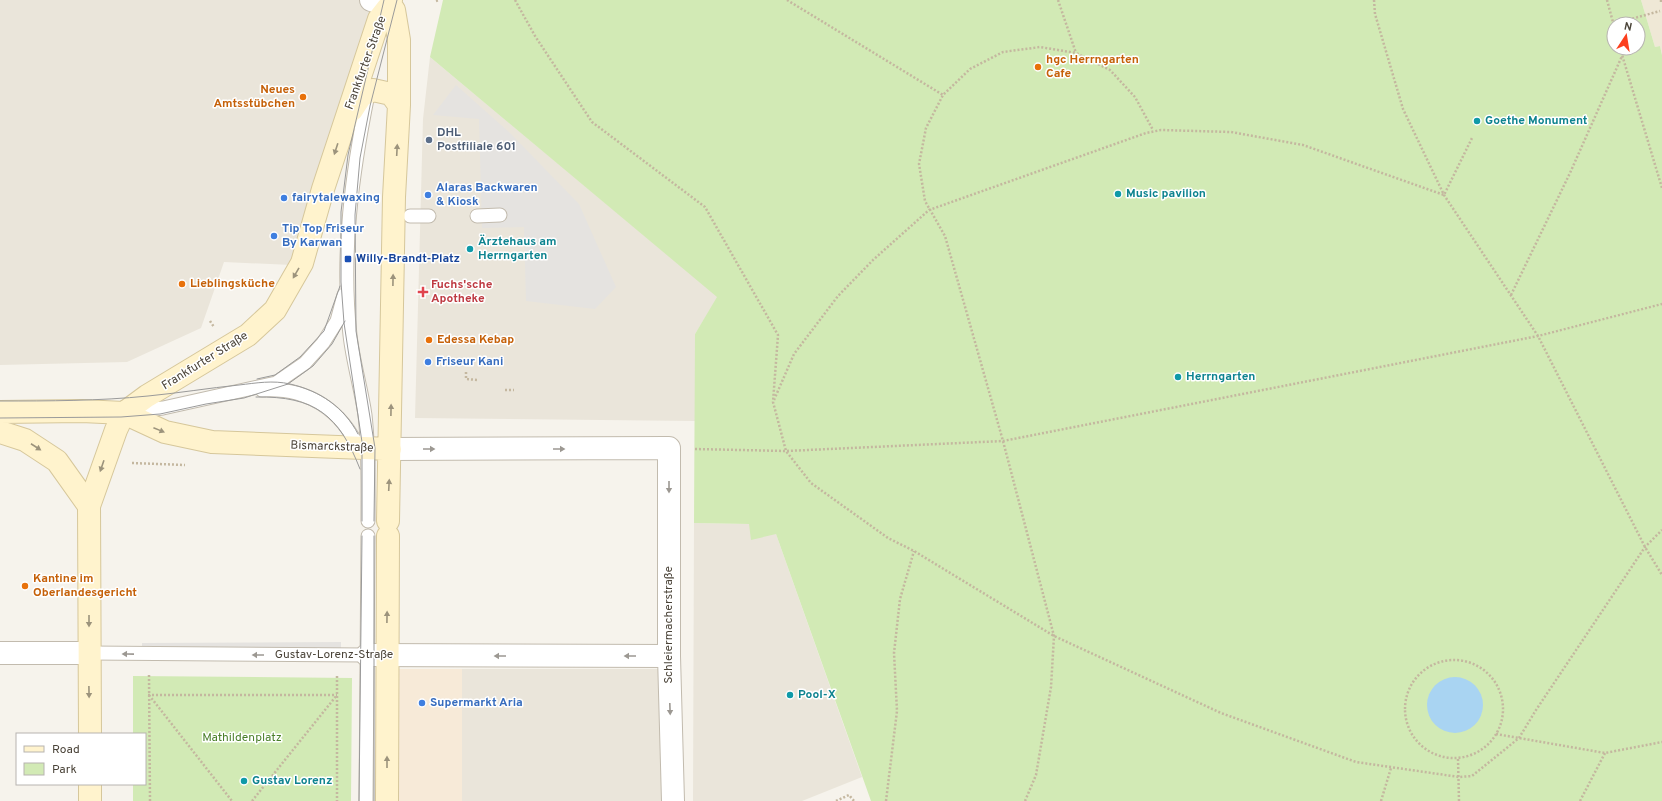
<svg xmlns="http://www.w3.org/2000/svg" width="1662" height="801" font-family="Overpass,sans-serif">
<rect width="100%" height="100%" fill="#f6f3ec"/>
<path fill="#eae5da" d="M0 0H379L292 265 224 262 201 328 127 362 0 365Z
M430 57 718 297 695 334V421L415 418 423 119Z
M694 523 749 524 776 534 862 777 802 801H693Z
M462 669H663V801H462Z"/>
<path fill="#f7ead8" d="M397 669H462V801H397Z"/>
<path fill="#efe8d6" d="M1641 0H1662V55L1660 46 1655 47Z"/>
<path fill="#d2eab5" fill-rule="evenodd" d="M443 0H1641L1655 47 1660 46 1662 55V801H871L776 534 751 540 749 524 694 523 695 334 717 297 430 57ZM1614 24H1638V48H1614Z
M133 676 352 678 351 801H133V784H145V734H133Z"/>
<path fill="#e5e3e0" d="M456 85 511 134 579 204 616 287 595 309 526 301 524 227 482 228 479 119 433 115Z
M341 642V650L142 651V643Z"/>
<path fill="#a9d4f2" d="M1427 705a28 28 0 1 1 56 0a28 28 0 1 1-56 0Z"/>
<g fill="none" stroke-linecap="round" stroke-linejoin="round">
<defs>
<path id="lane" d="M368 94C352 173 341 254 350 335 353 362 361 388 365 415 369 450 368 486 368 521
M410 216H429
M477 216 500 215
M262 390C308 387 342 410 360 451
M130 412 163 408 276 383 305 363 323 343 337 321 344 295
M89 653 367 655
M366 801 368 536"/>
<path id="street" d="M371 0 390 5
M390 449 669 448V656L673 801
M0 653H89
M367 655 669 656"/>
<path id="secondary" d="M352 110 361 96 373 90 391 94 399 105
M0 412 82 411 124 413 165 432 212 442 390 449
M0 432 25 440 57 461 89 506
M388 521 394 197 399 105V40L394 10 390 5
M90 734 89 506 116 430 124 413 147 396 248 335 275 310 302 263 323 189 379 19 390 5 391 0
M90 784V801
M387 801 388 536"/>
</defs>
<use href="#lane" stroke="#c2bbae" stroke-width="15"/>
<use href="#street" stroke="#c2bbae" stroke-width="24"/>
<use href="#secondary" stroke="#d6c79b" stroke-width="24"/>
<path stroke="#c4b79f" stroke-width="2.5" stroke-dasharray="2 2" stroke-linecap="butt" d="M515 0 535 36 592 122 705 207 778 335 773 402 786 451 811 483 888 538 914 551 1054 636 1221 713 1356 762 1459 777 1472 776 1519 738 1536 710 1645 547 1662 530
M787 0 943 95
M1058 0 1076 53
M1374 0 1375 14 1403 109 1444 195 1538 336 1645 547 1662 575
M1607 0 1614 26
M1661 0V2
M436 1 439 0
M1613 24 1660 11
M1620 48 1662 188
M1511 295 1570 173 1622 56
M210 321 214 327
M466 372V379L478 380
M505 390H514
M774 400 794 354 838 296 873 260 929 210 1146 133 1161 130 1231 132 1303 145 1444 195 1472 138
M695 449 786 451 1003 441 1538 336 1662 304
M132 463 185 465
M1405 709a49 49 0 1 1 98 0a49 49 0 1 1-98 0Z
M149 675 150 801
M337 676V801
M148 695H337
M149 695 232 801
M1496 734 1605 753 1662 742
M1458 759 1459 801
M252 801 337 695
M836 801 849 795 854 801
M886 801 897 711 894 653 900 599 914 551
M1025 801 1036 775 1051 687 1054 636 1003 441 945 236 925 201 919 164 926 128 943 95 970 69 1003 52 1040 47 1076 53 1110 70 1135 97 1153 130
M1381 801 1391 768
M1580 801 1605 753"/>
<use href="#lane" stroke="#fff" stroke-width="13"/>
<use href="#street" stroke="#fff" stroke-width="22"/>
<use href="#secondary" stroke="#fff3cd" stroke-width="22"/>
<path stroke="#9a9a9a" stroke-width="1" d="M257 379 275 375 300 357 324 331 340 286
M256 397C315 396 339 415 360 469
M0 401C49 401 99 401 148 396 179 393 209 388 239 385 256 383 273 380 290 384 320 391 344 407 358 434
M0 418 121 417 160 414 206 404 244 398 288 384 313 366 332 344 345 321
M362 521V442L344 323 341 282V212L348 155 384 0
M374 521 375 448 356 331 355 215 360 158 370 106 397 0
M359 801 362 536
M374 801V536"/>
</g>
<defs><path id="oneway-solid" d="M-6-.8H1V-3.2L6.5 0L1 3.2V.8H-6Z"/></defs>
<g fill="#9c937c">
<use href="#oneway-solid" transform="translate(336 149) rotate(108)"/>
<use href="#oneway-solid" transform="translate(397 150) rotate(-87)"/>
<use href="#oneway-solid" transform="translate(296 273) rotate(120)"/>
<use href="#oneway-solid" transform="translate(393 280) rotate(-89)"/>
<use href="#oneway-solid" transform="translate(391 410) rotate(-89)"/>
<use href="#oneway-solid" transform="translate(159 430) rotate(22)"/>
<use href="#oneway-solid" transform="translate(36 447) rotate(33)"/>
<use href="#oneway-solid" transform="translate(102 466) rotate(109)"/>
<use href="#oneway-solid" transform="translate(389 485) rotate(-87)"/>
<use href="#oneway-solid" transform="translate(387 617) rotate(-89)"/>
<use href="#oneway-solid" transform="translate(89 621) rotate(90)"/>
<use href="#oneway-solid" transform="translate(89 692) rotate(89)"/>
<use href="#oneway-solid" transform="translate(387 762) rotate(-90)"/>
</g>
<g fill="#9c9892">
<use href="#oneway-solid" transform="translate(429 449)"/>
<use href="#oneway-solid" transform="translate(559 449)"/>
<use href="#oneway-solid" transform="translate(669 487) rotate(90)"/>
<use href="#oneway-solid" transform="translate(128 654) rotate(-179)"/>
<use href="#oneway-solid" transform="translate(258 655) rotate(-180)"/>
<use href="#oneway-solid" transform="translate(500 656) rotate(180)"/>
<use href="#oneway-solid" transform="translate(630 656) rotate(180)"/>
<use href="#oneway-solid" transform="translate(670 709) rotate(88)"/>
</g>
<g fill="#e8710a" stroke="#fff" stroke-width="1.5">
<circle cx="1038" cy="67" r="4"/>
<circle cx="303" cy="97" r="4"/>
<circle cx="182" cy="284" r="4"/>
<circle cx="429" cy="340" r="4"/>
<circle cx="25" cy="586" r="4"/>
</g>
<g fill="#0f9aa8" stroke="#fff" stroke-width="1.5">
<circle cx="1477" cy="121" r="4"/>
<circle cx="1118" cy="194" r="4"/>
<circle cx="470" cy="249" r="4"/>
<circle cx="1178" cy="377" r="4"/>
<circle cx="790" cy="695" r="4"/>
<circle cx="244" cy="781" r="4"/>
</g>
<circle fill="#5c6f8a" stroke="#fff" stroke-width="1.5" cx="429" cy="140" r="4"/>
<g fill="#3f7fe0" stroke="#fff" stroke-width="1.5">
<circle cx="428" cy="195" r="4"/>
<circle cx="284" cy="198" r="4"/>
<circle cx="274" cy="236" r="4"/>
<circle cx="428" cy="362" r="4"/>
<circle cx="422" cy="703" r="4"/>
</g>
<rect fill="#1a4fb4" stroke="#fff" stroke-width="1.5" x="344" y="255" width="8" height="8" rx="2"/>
<path fill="#e0444e" stroke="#fff" stroke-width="1.5" d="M421 286h4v4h4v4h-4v4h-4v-4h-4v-4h4z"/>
<g text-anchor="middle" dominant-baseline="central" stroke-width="3" stroke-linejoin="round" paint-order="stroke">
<g font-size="12" font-weight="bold" fill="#c56008" stroke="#fff" text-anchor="start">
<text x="1046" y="60">hgc Herrngarten<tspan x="1046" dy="14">Cafe</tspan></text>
<text x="295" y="90" text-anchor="end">Neues<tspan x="295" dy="14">Amtsstübchen</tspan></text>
<text x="190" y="284">Lieblingsküche</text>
<text x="437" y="340">Edessa Kebap</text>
<text x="33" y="579">Kantine im<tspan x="33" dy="14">Oberlandesgericht</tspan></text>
</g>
<g font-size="12" fill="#4b4439" stroke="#fff">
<text transform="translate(366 63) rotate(-70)">Frankfurter Straße</text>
<text transform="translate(205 361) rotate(-32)">Frankfurter Straße</text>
<text transform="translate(332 447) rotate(2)">Bismarckstraße</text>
<text transform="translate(669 625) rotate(-90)">Schleiermacherstraße</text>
<text x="334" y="655">Gustav-Lorenz-Straße</text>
</g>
<g font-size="12" font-weight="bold" fill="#0d838f" stroke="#fff" text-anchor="start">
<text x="1485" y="121">Goethe Monument</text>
<text x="1126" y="194">Music pavilion</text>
<text x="478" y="242">Ärztehaus am<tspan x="478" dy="14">Herrngarten</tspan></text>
<text x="1186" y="377">Herrngarten</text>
<text x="798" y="695">Pool-X</text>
<text x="252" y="781">Gustav Lorenz</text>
</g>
<g font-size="12" font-weight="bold" fill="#4e5e75" stroke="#fff" text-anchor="start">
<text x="437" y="133">DHL<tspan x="437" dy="14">Postfiliale 601</tspan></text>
</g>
<g font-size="12" font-weight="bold" fill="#366cbe" stroke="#fff" text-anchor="start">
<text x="436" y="188">Alaras Backwaren<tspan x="436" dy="14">&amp; Kiosk</tspan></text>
<text x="292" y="198">fairytalewaxing</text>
<text x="282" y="229">Tip Top Friseur<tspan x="282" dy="14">By Karwan</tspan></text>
<text x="436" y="362">Friseur Kani</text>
<text x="430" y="703">Supermarkt Aria</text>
</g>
<g font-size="12" font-weight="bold" fill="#164399" stroke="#fff" text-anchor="start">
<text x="356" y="259">Willy-Brandt-Platz</text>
</g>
<g font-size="12" font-weight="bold" fill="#be3a42" stroke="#fff" text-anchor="start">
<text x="431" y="285">Fuchs'sche<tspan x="431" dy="14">Apotheke</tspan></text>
</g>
<g font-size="12" fill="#4a7f2a" stroke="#fff">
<text x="242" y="738">Mathildenplatz</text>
</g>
</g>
<rect x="16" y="733" width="130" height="52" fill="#ffffff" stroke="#b7b4b0"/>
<rect x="24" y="746" width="20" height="6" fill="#fff3cd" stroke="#b7b4b0"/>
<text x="52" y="753" font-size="12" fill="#4b4439">Road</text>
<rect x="24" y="763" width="20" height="12" fill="#d2eab5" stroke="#b7b4b0"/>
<text x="52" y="773" font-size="12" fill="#4b4439">Park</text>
<g transform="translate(1626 36) rotate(12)"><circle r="19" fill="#ffffff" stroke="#b7b4b0"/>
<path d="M0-3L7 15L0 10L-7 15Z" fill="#fc3f1d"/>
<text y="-6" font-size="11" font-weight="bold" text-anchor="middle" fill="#4b4439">N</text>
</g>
</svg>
